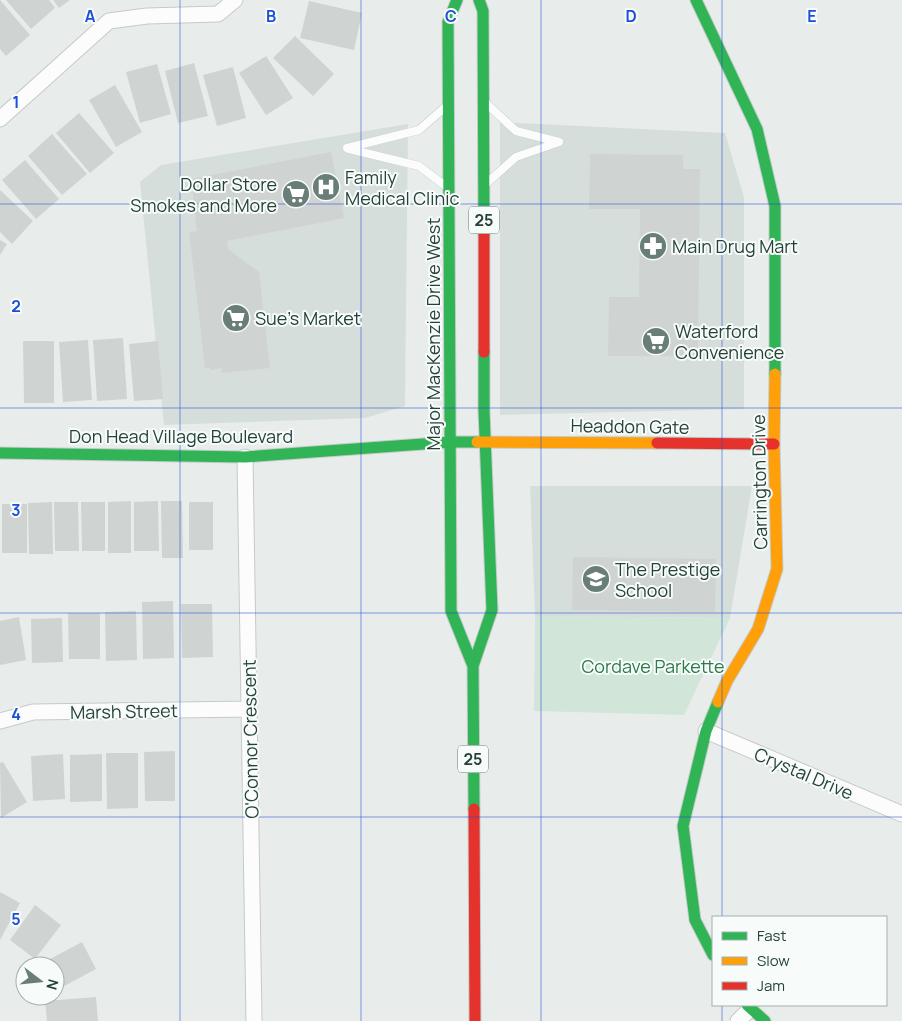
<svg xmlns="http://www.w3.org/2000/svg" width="902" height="1021" font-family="Manrope,sans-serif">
<rect width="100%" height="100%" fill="#e8edeb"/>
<path fill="#d6dedb" d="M500 122 725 133 744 197V409L500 415Z
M408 124 405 406 365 418 164 425 140 182 161 165Z
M530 486H752L730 618 535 616Z"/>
<path fill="#d1e6d8" d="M535 616 730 618 684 715 534 711Z"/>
<path fill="#cfd4d2" d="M0 0 30 35 6 56 0 49Z
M6 0H49L55 8 31 29Z
M53 0H70L59 8Z
M309 1 362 13 354 50 300 38Z
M295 36 334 74 313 96 273 58Z
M266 56 293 98 266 115 239 73Z
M194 63 208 116 178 123 165 71Z
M157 64 171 114 140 123 126 72Z
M233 67 246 118 217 126 203 75Z
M115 85 142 132 116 147 89 100Z
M79 113 114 153 90 173 56 133Z
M52 134 87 174 62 195 28 156Z
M331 152 344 218 227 241 228 249 259 272 270 368 222 373 221 368 210 370V368H205L189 232 197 231 191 179Z
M590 154 683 155V169H700L698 356H608L609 297H639L640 209H589Z
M25 160 59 199 36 219 2 180Z
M0 190 33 221 12 244 0 232Z
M0 240 7 244 0 255Z
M123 338 127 399 97 401 93 340Z
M88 340 92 400 63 402 59 342Z
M23 341H54V403H24Z
M158 341 163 399 134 401 129 344Z
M131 501V553H108V502Z
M158 501 159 551H134V502Z
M161 501H182L183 558H162Z
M52 502 53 554H29L28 503Z
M54 502H78L79 551H55Z
M81 502H105V551H82Z
M189 502H213V550H189Z
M2 504H27V553H2Z
M573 557 716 559 715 612 572 610Z
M173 601 174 658 143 659 142 602Z
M181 604H212L213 657 182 658Z
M136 611 137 660 106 661 105 612Z
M68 613H100V659H69Z
M19 617 26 660 0 665V621Z
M62 618 63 662 32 663 31 619Z
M175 751V801H145L144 752Z
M106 753H138V808L107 809Z
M63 754 65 799 33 801 31 756Z
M102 754V801L70 802V755Z
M3 762 27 802 1 818 0 763Z
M0 892 20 903 0 940Z
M35 905 61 925 35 959 10 940Z
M82 942 96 969 55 991V966H37Z
M96 997 98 1021H47L45 1001Z"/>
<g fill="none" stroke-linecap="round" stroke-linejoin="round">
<defs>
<path id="lane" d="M488 105 516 131 559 142
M347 148 419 130 443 109
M349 149 419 166 444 185
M488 182 516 157 559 142"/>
<path id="street" d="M0 119 109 21 147 16 218 14 235 0
M245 457 254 1021
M0 721 33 712 249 709
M706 731 902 814
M738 1021 750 1009"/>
<path id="fast" d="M457 0 448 22 451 611 473 666
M479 0 483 11 484 234
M696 0 757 129 775 206V374
M0 453 245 457 451 442H477
M474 809 473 666 492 610 484 411V352
M713 955 695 920 683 826 706 731 718 702
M747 1005 765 1021"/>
<path id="slow" d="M477 442 657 443
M718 702 727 681 758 629 777 569 774 444 775 374"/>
<path id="jam" d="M484 234V352
M657 443 774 444
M474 809 475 1021"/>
</defs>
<use href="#lane" stroke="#c5cac8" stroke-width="9"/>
<use href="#street" stroke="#c5cac8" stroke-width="17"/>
<use href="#fast" stroke="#c3cbc8" stroke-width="13"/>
<use href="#slow" stroke="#c3cbc8" stroke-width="13"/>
<use href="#jam" stroke="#c3cbc8" stroke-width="13"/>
<use href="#lane" stroke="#fcfcfc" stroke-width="8"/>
<use href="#street" stroke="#fcfcfc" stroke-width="15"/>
<use href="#fast" stroke="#30b455" stroke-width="11"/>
<use href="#slow" stroke="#ff9f0a" stroke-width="11"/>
<use href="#jam" stroke="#e5322d" stroke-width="11"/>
</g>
<path fill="none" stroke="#1d4ed8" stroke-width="1" stroke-opacity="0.55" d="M180 0V1021M361 0V1021M541 0V1021M722 0V917M0 204H902M0 408H902M0 613H902M0 817H902M722 1005V1021"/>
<defs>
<symbol id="hospital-disc" viewBox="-11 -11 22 22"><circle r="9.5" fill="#697e78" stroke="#f7fbf9"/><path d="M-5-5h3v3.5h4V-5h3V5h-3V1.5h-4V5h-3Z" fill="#fff"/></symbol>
<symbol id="supermarket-disc" viewBox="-11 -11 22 22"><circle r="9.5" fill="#697e78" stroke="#f7fbf9"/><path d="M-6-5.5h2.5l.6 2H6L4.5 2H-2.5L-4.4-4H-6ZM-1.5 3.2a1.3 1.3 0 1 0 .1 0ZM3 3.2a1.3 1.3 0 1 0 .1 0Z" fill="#fff"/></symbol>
<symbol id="pharmacy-disc" viewBox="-11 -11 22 22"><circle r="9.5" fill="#697e78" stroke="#f7fbf9"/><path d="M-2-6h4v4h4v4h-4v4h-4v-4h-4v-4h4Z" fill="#fff"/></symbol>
<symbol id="school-disc" viewBox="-11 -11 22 22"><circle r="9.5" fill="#697e78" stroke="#f7fbf9"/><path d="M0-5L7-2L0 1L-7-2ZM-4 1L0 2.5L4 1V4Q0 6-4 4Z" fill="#fff"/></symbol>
</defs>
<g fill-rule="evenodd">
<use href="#hospital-disc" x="310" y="171" width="32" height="32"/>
<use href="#supermarket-disc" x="280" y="178" width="32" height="32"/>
<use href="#pharmacy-disc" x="637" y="230" width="32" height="32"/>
<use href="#supermarket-disc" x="220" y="302" width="32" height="32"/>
<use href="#supermarket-disc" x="640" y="325" width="32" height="32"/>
<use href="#school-disc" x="580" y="563" width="32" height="32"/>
</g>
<g text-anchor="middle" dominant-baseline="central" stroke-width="4" stroke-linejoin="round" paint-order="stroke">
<g fill="#f7fbf9" stroke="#637a73" stroke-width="1">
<rect x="469" y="206.5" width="30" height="27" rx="4"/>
<rect x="458" y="745.5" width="30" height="27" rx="4"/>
</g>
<g font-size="16" font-weight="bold" fill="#24423a">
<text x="484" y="220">25</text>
<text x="473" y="759">25</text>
</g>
<g font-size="18" fill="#24423a" stroke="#f7fbf9" text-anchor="start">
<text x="345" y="177">Family<tspan x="345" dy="21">Medical Clinic</tspan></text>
<text x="277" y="184" text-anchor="end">Dollar Store<tspan x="277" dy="21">Smokes and More</tspan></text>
<text x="672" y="246">Main Drug Mart</text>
<text x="255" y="318">Sue's Market</text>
<text x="675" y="331">Waterford<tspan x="675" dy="21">Convenience</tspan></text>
<text x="615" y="569">The Prestige<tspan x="615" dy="21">School</tspan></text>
</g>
<g font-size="18" fill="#24423a" stroke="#f7fbf9">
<text transform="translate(433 334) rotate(-90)">Major MacKenzie Drive West</text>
<text transform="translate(630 426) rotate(1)">Headdon Gate</text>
<text x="181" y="436">Don Head Village Boulevard</text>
<text transform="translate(759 482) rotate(-91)">Carrington Drive</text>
<text transform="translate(124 711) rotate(-1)">Marsh Street</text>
<text transform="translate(250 739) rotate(-91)">O'Connor Crescent</text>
<text transform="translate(804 773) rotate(23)">Crystal Drive</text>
</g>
<g font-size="18" fill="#2d7a4b" stroke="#f7fbf9">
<text x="653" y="666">Cordave Parkette</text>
</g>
</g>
<g font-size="16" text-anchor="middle" font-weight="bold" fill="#1d4ed8" stroke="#f7fbf9" stroke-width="4" stroke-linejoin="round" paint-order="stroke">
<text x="90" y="22">A</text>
<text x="271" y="22">B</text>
<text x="451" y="22">C</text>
<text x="631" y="22">D</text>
<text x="812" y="22">E</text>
<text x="16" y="108">1</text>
<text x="16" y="312">2</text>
<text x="16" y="516">3</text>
<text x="16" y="720">4</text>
<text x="16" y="925">5</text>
</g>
<rect x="712" y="916" width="175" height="90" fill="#f7fbf9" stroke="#a3b1ad"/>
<rect x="722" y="932" width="25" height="8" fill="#30b455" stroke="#a3b1ad"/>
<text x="757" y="941" font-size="15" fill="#24423a">Fast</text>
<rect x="722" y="957" width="25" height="8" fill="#ff9f0a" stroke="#a3b1ad"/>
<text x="757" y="966" font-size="15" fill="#24423a">Slow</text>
<rect x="722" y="982" width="25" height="8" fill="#e5322d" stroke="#a3b1ad"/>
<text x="757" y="991" font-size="15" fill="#24423a">Jam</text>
<g transform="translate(40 981) rotate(106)"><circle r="24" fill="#f7fbf9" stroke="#a3b1ad"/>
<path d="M0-4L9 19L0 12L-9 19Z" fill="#697e78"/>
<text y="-8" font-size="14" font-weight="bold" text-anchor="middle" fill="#24423a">N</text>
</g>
</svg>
